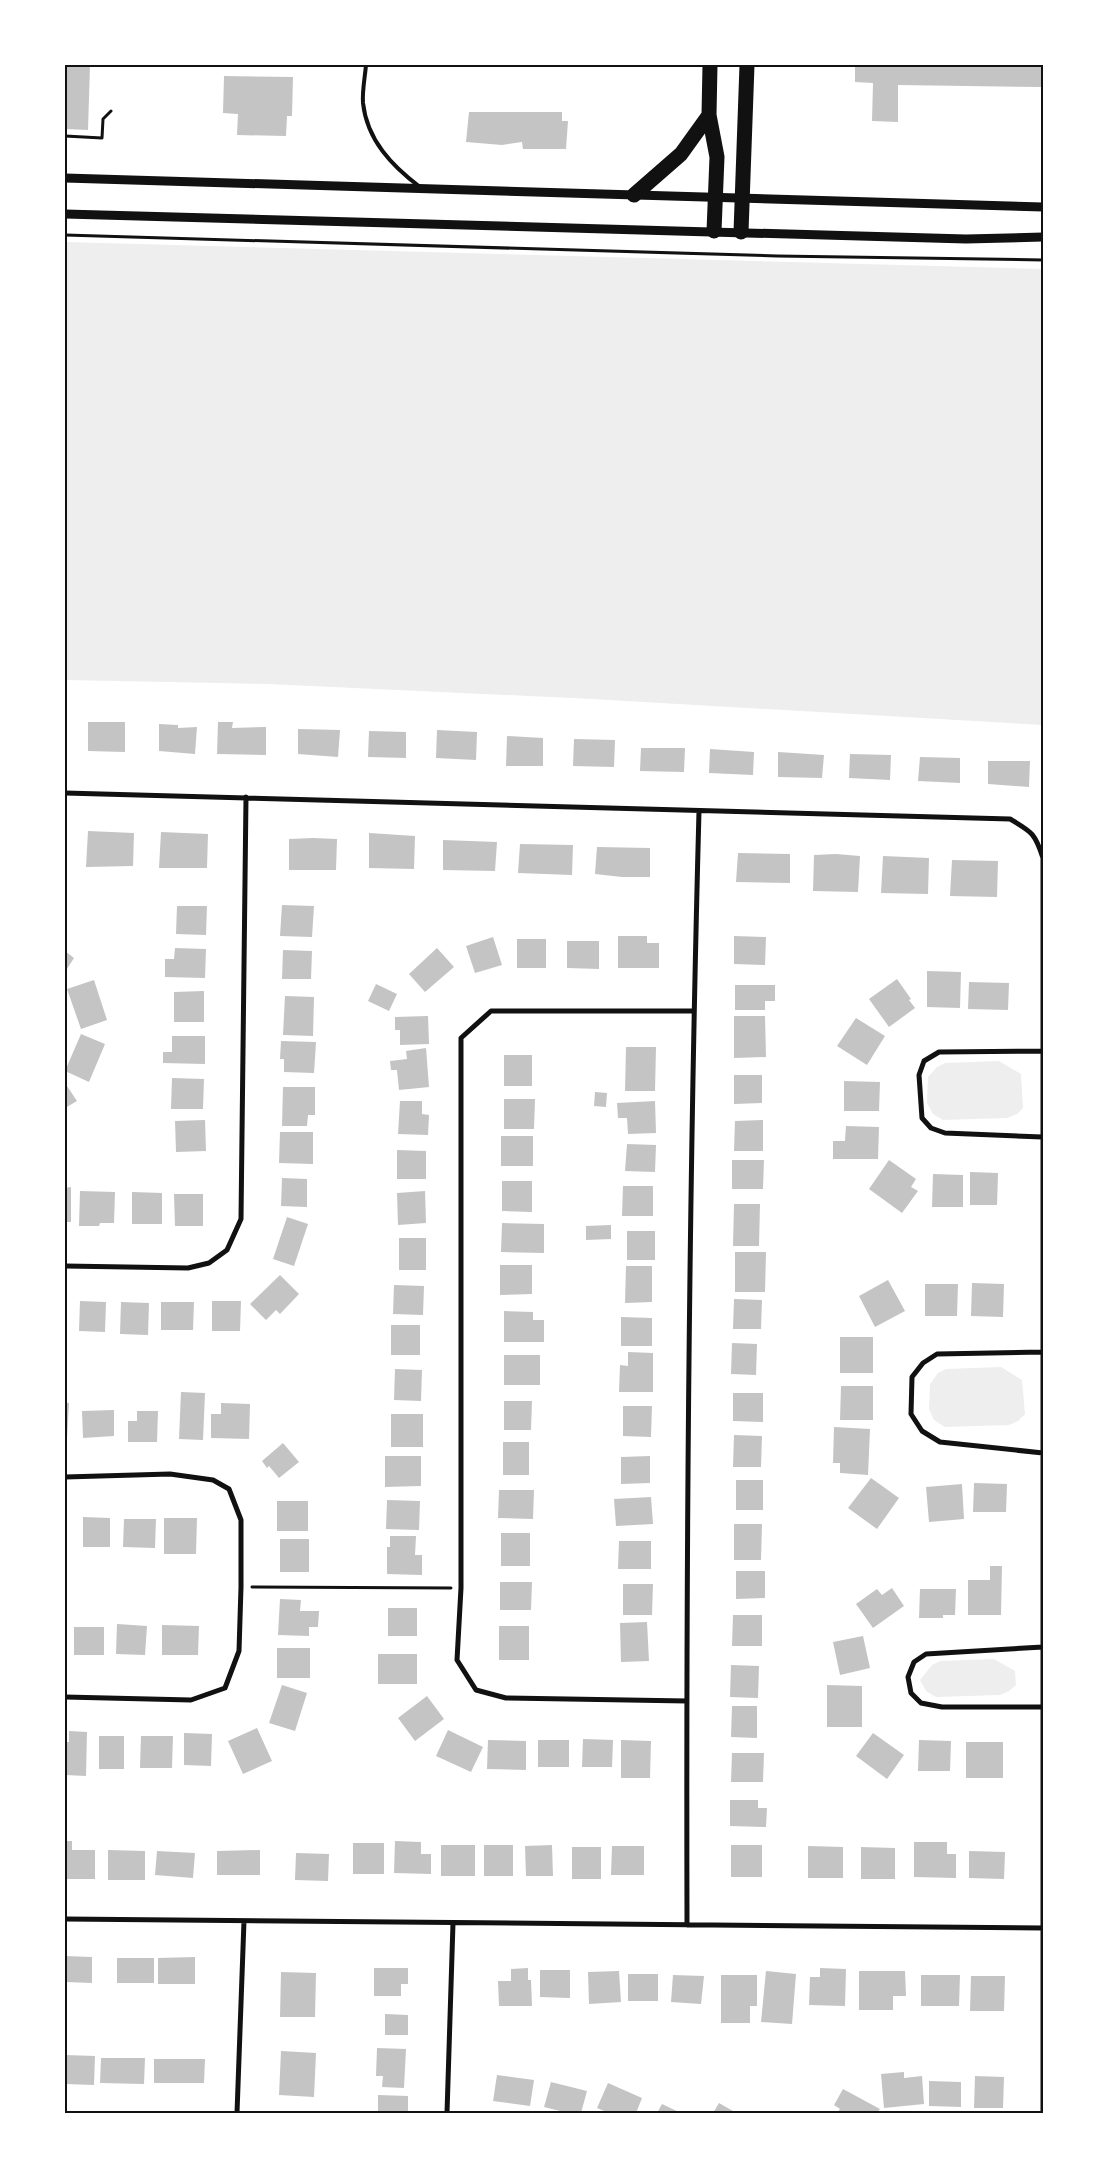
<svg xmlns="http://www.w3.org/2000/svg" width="1108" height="2178" font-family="'PT Sans',sans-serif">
<rect width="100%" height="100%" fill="#fff"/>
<path fill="#eee" d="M65 242 1043 269V725L592 699 268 684 65 680Z
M999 1061 1021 1074 1023 1108 1017 1114 1007 1118 943 1120 933 1114 927 1103 928 1077 937 1067 945 1063Z
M1001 1367 1022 1380 1025 1414 1018 1421 1009 1425 945 1427 934 1420 929 1409 930 1384 938 1373 946 1369Z
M994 1659 1015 1671 1016 1685 1009 1691 1000 1695 936 1697 926 1691 920 1680 932 1665 940 1661Z"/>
<path fill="#c4c4c4" d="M65 65H90L88 130 65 129Z
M855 65H1043V87L898 85V122L872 121 873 83 855 82Z
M224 76 293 77 292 116H287L286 136 237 135 238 114 223 113Z
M469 112H562V121H568L566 149H523L522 142 502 145 466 142Z
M88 722H125V752L88 751Z
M218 722H233L232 728 266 727V755L217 754Z
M159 724 178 725V728L197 727 195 754 159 751Z
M298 729 340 730 338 757 298 754Z
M437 730 477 732 476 760 436 758Z
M369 731 406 732V758L368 757Z
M507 736 543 738V766H506Z
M574 739 615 740 614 767 573 766Z
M641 748H685L684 772 640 771Z
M710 749 754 752 753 775 709 773Z
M778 752 824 755 822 778 778 777Z
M850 754 891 755 890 780 849 778Z
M920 757 960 758V783L918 781Z
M988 761H1030L1029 787 988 784Z
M88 831 134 833 133 866 86 867Z
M161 832 208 834 207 868H159Z
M369 833 415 836 414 869 369 868Z
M313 838 337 839 336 870H289V839Z
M443 840 497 842 495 871 443 870Z
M520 844 573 845 572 875 518 873Z
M597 847 650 848V877H622L595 874Z
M738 853 790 854V883L736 882Z
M836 854 860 856 858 892 813 891 814 855Z
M883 856 929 858 928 894 881 893Z
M952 860 998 861 997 897 950 896Z
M282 905 314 906 312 937 280 936Z
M177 906H207L206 935 176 934Z
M618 936H647V943H659V968H618Z
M734 936 766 937 765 965 734 964Z
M493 937 502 965 475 973 466 946Z
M517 939H546V968H517Z
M567 941H599V969L567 968Z
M175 948 206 949 205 978 165 977V959H174Z
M437 948 454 967 425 992 409 974Z
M283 950 312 951 311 979H282Z
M65 951 74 958 65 972Z
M927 971 961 972 960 1008 927 1007Z
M897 979 911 999 909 1000 915 1008 889 1027 869 999Z
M94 980 107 1020 81 1029 67 989Z
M969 982 1009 983 1008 1010 968 1009Z
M376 984 397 994 389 1011 368 1001Z
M735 985H775V1001H765V1010H735Z
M204 991V1022H174V992Z
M285 996 314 997 313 1036 283 1035Z
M428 1016 429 1044 400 1045V1030H395V1017Z
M734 1016H765L766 1057 734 1058Z
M856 1018 885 1036 867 1065 837 1046Z
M81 1034 105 1044 89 1082 65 1071Z
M172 1036H205V1064L163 1063V1052H172Z
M281 1041 316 1042 314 1073 284 1072V1059H280Z
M626 1047H656L655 1091H625Z
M426 1048 429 1087 399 1090 397 1070H391L390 1061 407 1059 406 1051Z
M504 1055H532V1086H504Z
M734 1075H762V1103L734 1104Z
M172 1078 204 1079 203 1109H171Z
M844 1081 880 1082 879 1111H844Z
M65 1083 77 1101 65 1108Z
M283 1087H315V1115H308L307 1126H282Z
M595 1092 607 1093 606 1107 594 1106Z
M504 1099H535L534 1129H504Z
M400 1101H422V1114L429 1115 428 1135 398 1134Z
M655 1101 656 1133 628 1134 627 1118H618L617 1103Z
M205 1120 206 1151 176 1152 175 1121Z
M763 1120V1151H734L735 1121Z
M846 1126 879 1127 878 1159H833V1141H845Z
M280 1132H313V1164L279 1163Z
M501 1136H533V1166H501Z
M627 1144 656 1145 655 1172 625 1171Z
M397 1150 426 1151V1179H397Z
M732 1160H764L763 1189H732Z
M889 1160 916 1179 911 1187 918 1191 902 1213 869 1189Z
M970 1172 998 1173 997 1205H970Z
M933 1174 963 1175V1207H932Z
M282 1178 307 1179V1207L281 1206Z
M502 1181H532V1212L502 1211Z
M623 1186H653V1216H622Z
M71 1187V1222H65V1188Z
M80 1191 115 1192 114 1223H100L99 1226H79Z
M425 1191 426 1223 398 1225 397 1193Z
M132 1192 162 1193V1224H132Z
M174 1194H203V1226H175Z
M734 1204H760L759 1246H733Z
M287 1217 308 1224 294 1266 273 1259Z
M502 1223 544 1224V1253L501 1252Z
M611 1225V1239L586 1240V1226Z
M627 1231H655V1260H627Z
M399 1238H426V1270H399Z
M735 1252H766L765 1292H735Z
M500 1265H532V1294L500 1295Z
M626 1266H652V1302L625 1303Z
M280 1275 299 1294 280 1314 276 1310 266 1320 250 1304Z
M888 1280 905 1311 875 1327 859 1296Z
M972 1283 1004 1284 1003 1317 971 1316Z
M925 1284H958L957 1316H925Z
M394 1285 424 1286 423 1315 393 1314Z
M734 1299 762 1300 761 1329H733Z
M80 1301 106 1302 105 1332 79 1331Z
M212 1301H241L240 1331H212Z
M121 1302 149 1303 148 1335 120 1334Z
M161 1302H194L193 1330H161Z
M504 1311 533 1312V1320H544V1342H504Z
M621 1317 652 1318V1346H621Z
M391 1325H420V1355H391Z
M840 1337H873V1373H840Z
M732 1343 757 1344 756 1375 731 1374Z
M628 1352 653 1353V1392H619L620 1365 628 1366Z
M504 1355H540V1385H504Z
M395 1369 422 1370 421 1401 394 1400Z
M841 1386H873V1420H840Z
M181 1392 205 1393 203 1440 179 1439Z
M733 1393H763V1422L733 1421Z
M504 1401H532L531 1430H504Z
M65 1403H69L67 1439H65Z
M221 1403 250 1404 249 1439 211 1438V1414H221Z
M623 1406H652L651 1437 623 1436Z
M114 1410V1436L83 1438 82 1411Z
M137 1411H158L157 1442H128V1421H137Z
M391 1414H423V1447H391Z
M834 1427 870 1429 868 1475 840 1473V1463H833Z
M734 1435 762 1436 761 1467H733Z
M503 1442H529V1475H503Z
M283 1443 299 1462 279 1478 269 1466 267 1468 262 1461Z
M385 1456H421V1486L385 1487Z
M650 1456V1483L621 1484V1457Z
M871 1478 899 1498 877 1529 848 1508Z
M736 1480H763V1510H736Z
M974 1483 1007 1484 1006 1512H973Z
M962 1484 964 1519 929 1522 926 1487Z
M499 1490H534L533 1519 498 1518Z
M651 1497 653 1524 616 1526 614 1499Z
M387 1500 420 1501 419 1530 386 1529Z
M277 1501H308V1531H277Z
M83 1517 110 1518V1547H83Z
M164 1518H197L196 1554H164Z
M124 1519H156L155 1548 123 1547Z
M734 1524H762L761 1560H734Z
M501 1533H530V1566H501Z
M390 1536H416L415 1555H422V1575L387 1574V1547H390Z
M280 1539H309V1572H280Z
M619 1541H651V1569H618Z
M990 1566H1002L1001 1615H968V1580H990Z
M736 1571H765V1598L736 1599Z
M500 1582H532L531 1610H500Z
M623 1584H653L652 1615H623Z
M892 1588 904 1606 873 1628 856 1604 877 1589 882 1595Z
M920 1589H956L955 1615H943V1618H919Z
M280 1599 301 1600 300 1611H319L318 1627H309V1636L278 1635Z
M388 1608H417V1636H388Z
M733 1615H762V1646H732Z
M647 1622 649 1661 621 1662 620 1623Z
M117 1624 147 1626 145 1655 116 1654Z
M162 1625 199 1626 198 1655H162Z
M499 1626H529V1660H499Z
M74 1627H104V1655H74Z
M863 1636 870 1668 840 1675 833 1642Z
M277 1648H310V1678H277Z
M378 1654H417V1684H378Z
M731 1665 759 1666 758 1698 730 1697Z
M282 1685 307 1693 295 1731 269 1723Z
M827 1685 862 1686V1727H827Z
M427 1696 444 1719 415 1741 398 1718Z
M732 1706H757V1738L731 1737Z
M257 1728 272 1761 243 1774 228 1741Z
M448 1730 483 1747 471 1772 436 1756Z
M69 1731 87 1732 86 1776 65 1775V1742H69Z
M184 1733 212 1734 211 1766 184 1765Z
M873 1733 904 1755 887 1779 856 1756Z
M99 1736H124V1769H99Z
M141 1736H173L172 1768H140Z
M583 1739 613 1740 612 1767H582Z
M488 1740 526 1741V1770L487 1769Z
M538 1740H569V1767H538Z
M621 1740 651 1741 650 1778H621Z
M919 1740 951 1741 950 1771H918Z
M966 1742H1003V1778H966Z
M732 1753H764L763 1782H731Z
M730 1800H758V1808H767L766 1827 730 1826Z
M65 1841H72V1850H95V1879H65Z
M395 1841 421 1842V1854H431V1874L394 1873Z
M914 1842H947V1854H956V1878L914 1877Z
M353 1843H384V1874H353Z
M441 1845H475V1876H441Z
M484 1845H513V1876H484Z
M552 1845 553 1876H526L525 1846Z
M731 1845H762V1877H731Z
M612 1846H644V1875H611Z
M808 1846 843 1847V1878H808Z
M572 1847H601V1879H572Z
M861 1847 895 1848V1879H861Z
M108 1850 145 1851V1880H108Z
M260 1850V1875H217V1851Z
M157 1851 195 1853 193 1878 155 1875Z
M969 1851 1005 1852 1004 1879 969 1878Z
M296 1853 329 1854 328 1881 295 1880Z
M65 1956 92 1957V1983L65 1982Z
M195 1957V1984H158V1958Z
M117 1958H154V1983H117Z
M374 1968H408V1984H401V1996H374Z
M528 1968V1980H531L532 2006H499L498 1981H511V1969Z
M820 1968 846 1969 845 2006 809 2005 810 1977H820Z
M540 1970H570V1998L540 1997Z
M619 1971 621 2002 589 2004 588 1972Z
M766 1971 796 1974 792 2024 761 2022Z
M859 1971H905L906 1996H893V2010H859Z
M281 1972 316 1973 315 2017H280Z
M628 1974H658V2001H628Z
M673 1975 704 1976 701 2004 671 2002Z
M721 1975H757V2006H750V2023H721Z
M921 1975H960L959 2006H921Z
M971 1976H1005L1004 2011H970Z
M385 2014 408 2015V2035H385Z
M377 2048 406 2049 404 2088 382 2087 383 2076H376Z
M281 2051 316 2053 314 2097 279 2095Z
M65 2055 95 2056 94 2085 65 2084Z
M101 2058H145L144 2084 100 2083Z
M154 2059H205L204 2083H154Z
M904 2072V2078L922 2076 924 2104 884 2108 881 2074Z
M497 2075 534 2080 530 2106 493 2101Z
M975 2076 1004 2077 1003 2108H974Z
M929 2081 961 2082V2107L929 2106Z
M551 2082 587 2091 581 2113H568L544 2107Z
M608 2083 642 2098 636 2113H609L597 2108Z
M843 2089 880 2109 877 2113H837L840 2109 834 2105Z
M378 2095 408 2096V2113H378Z
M719 2103 733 2111 732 2113H713Z
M662 2104 681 2113H657Z"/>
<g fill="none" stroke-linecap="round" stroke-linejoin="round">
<path stroke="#111" stroke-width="3" d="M65 136 102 138 103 119 111 111
M65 235 777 256 1043 260
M252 1587 451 1588"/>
<path stroke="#111" stroke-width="4" d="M366 65C365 77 362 91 363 103 367 140 392 166 420 187"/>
<path stroke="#111" stroke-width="5" d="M65 793 1010 819C1032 832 1035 833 1043 858V2113
M1042 1137 945 1133 931 1128 922 1118 919 1075 924 1061 939 1052 1043 1051
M65 1266 188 1268 209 1263 227 1250 241 1219 246 797
M1043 1453 940 1442 922 1431 911 1414 912 1377 923 1363 937 1354 1043 1352
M65 1477 170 1474 213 1480 229 1489 241 1520V1587L239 1651 225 1688 191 1700 65 1697
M1043 1647 926 1654 914 1662 908 1677 911 1693 921 1703 942 1707H1043
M687 1701 506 1698 476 1690 457 1660 461 1588V1038L491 1011H693
M65 1919 1043 1928
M687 1925C686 1553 689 1182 699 811
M237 2113 244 1921
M447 2113 453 1923"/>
<path stroke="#111" stroke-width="9" d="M65 178 1043 207
M65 214 966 239 1043 237"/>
<path stroke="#111" stroke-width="15" d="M710 65 709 115 717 157 714 231
M634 195 681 154 709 115
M741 232 747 65"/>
</g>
<rect width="1108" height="2178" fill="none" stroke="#ffffff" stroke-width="132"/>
<rect x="66" y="66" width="976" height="2046" fill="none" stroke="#111" stroke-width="2"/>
</svg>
